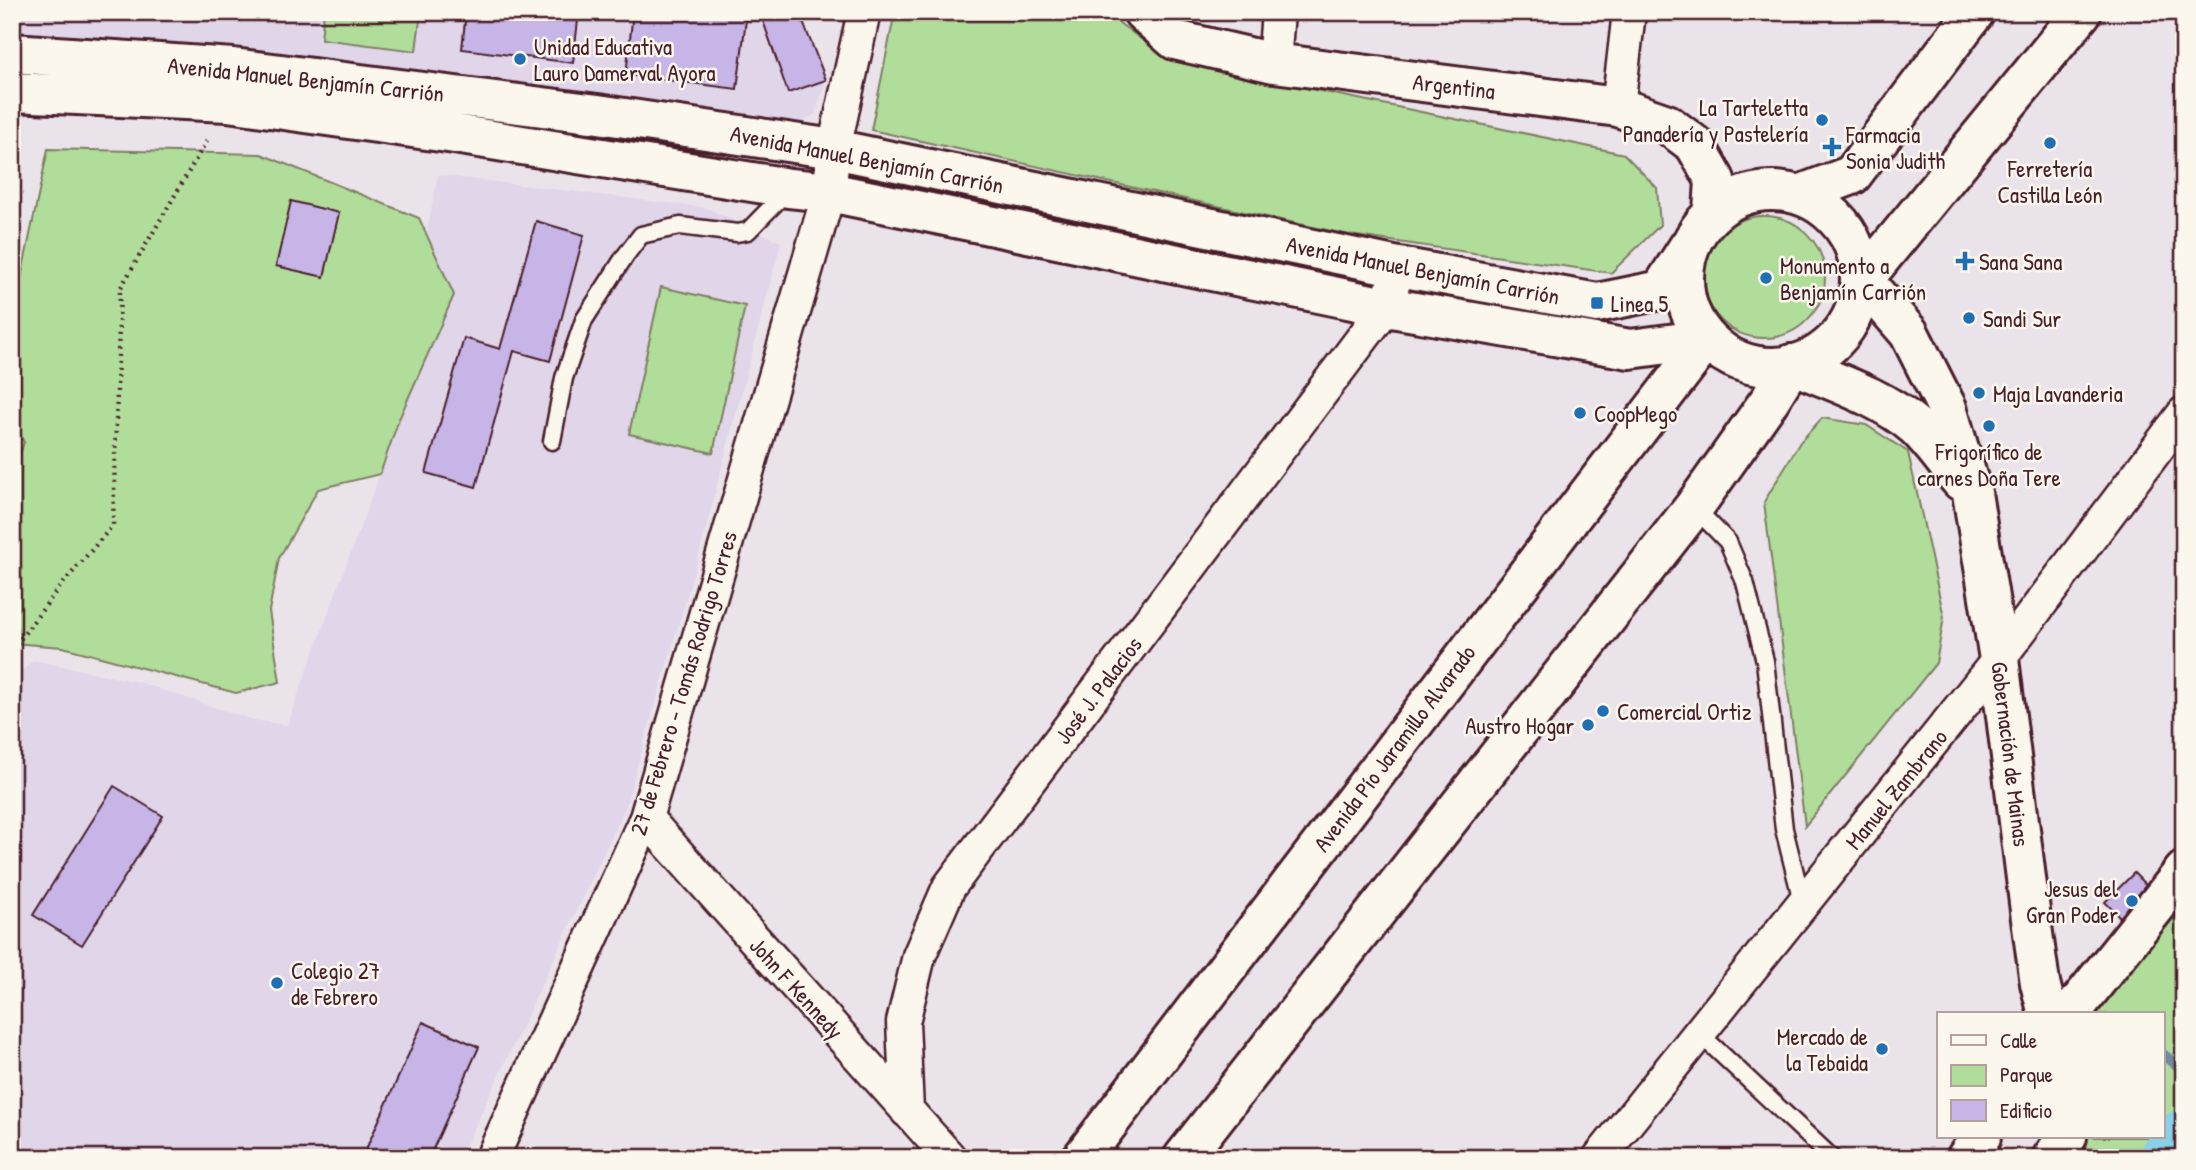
<svg xmlns="http://www.w3.org/2000/svg" width="2196" height="1170" font-family="'Patrick Hand',sans-serif">
<rect width="100%" height="100%" fill="#ebe3ea"/>
<filter id="ink" filterUnits="userSpaceOnUse"><feTurbulence type="fractalNoise" baseFrequency=".0143" numOctaves="2"/><feDisplacementMap in="SourceGraphic" scale="14" xChannelSelector="R" yChannelSelector="G"/><feConvolveMatrix kernelMatrix="1 2 1 2 8 2 1 2 1" color-interpolation-filters="sRGB"/></filter>
<g filter="url(#ink)">
<path fill="#e0d5e9" d="M12 12H799L826 80 815 114 796 126 12 37Z
M438 175 707 208 781 242 698 558 625 808 460 1158H12V681L33 660 138 682 253 720 287 725 380 474Z"/>
<path fill="#b1dd9b" stroke="#7e7e63" stroke-width="2" d="M324 12H421L416 51 321 39Z
M895 12H1104L1170 60 1624 154 1657 188 1660 225 1611 273 1350 235 871 130Z
M48 149 261 154 419 218 454 295 399 419 380 474 318 489 279 558 269 611 280 682 236 693 63 647 12 643V476L24 442 12 421V321Z
M1703 277a61 61 0 1 1 122 0a61 61 0 1 1-122 0Z
M661 287 745 306 713 453 629 434Z
M1822 418 1866 425 1908 452 1944 617 1936 663 1805 826 1764 502 1800 442Z
M2184 871V1158H2052L2067 1137H2163V1014H2070Z"/>
<g fill="none" stroke-linecap="round" stroke-linejoin="round">
<path stroke="#6f8a9d" stroke-width="10" d="M2163 1054 2184 1071"/>
<path stroke="#88d2e9" stroke-width="65" d="M2172 1158 2184 1142"/>
</g>
<path fill="#c6b5e6" stroke="#4a1f2b" stroke-width="2" d="M466 12H579L573 63 462 49Z
M633 12H747L737 89 626 75Z
M760 12H799L826 80 788 93Z
M291 201 339 213 324 277 276 266Z
M536 221 584 235 550 361 514 351 476 487 426 473 464 338 500 349Z
M114 786 163 816 82 945 33 915Z
M2134 873 2160 900 2131 928 2105 902Z
M423 1022 479 1047 429 1158H362Z"/>
<g fill="none" stroke-linecap="round" stroke-linejoin="round">
<defs>
<path id="lane" d="M552 441 564 378 584 320 625 256 641 235 680 226 737 233 748 231 788 190
M1694 507 1728 542 1745 582 1765 661 1784 829 1803 905
M1700 1034 1832 1158"/>
<path id="street" d="M1274 63 1278 12
M1618 107 1629 12
M646 818 950 1158
M907 1111 903 1022 919 956 949 887 1386 307 1399 267
M492 1158 646 818 829 192 834 149 864 12
M1599 1158 1999 659 2184 413"/>
<path id="secondary" d="M1143 12 1175 40 1274 63 1618 107 1667 124 1695 145 1715 180 1713 212
M12 53 233 68 598 114 834 149 1399 267 1597 303 1661 290 1689 246
M12 92 228 102 448 133 789 188 829 192 1386 307 1630 349 1707 339
M1863 280 1909 333 1947 408 1972 493 1999 659 2031 919 2040 983 2048 1014
M1792 364C1834 382 1880 396 1915 426 1932 442 1946 463 1961 481
M2070 1014 2184 871
M1966 1158 1981 1137
M2052 1158 2067 1137"/>
<path id="primary" d="M1684 279a88 88 0 1 1 176 0a88 88 0 1 1-176 0Z
M1799 195 1852 175 1975 12
M1863 280 2082 12
M1082 1158 1707 339
M1183 1158 1694 507 1769 401 1792 364"/>
</defs>
<use href="#lane" stroke="#4a1f2b" stroke-width="21"/>
<use href="#street" stroke="#4a1f2b" stroke-width="37"/>
<use href="#secondary" stroke="#4a1f2b" stroke-width="44"/>
<use href="#primary" stroke="#4a1f2b" stroke-width="44"/>
<path stroke="#4a1f2b" stroke-width="4.5" stroke-dasharray="2 5" stroke-linecap="butt" d="M12 650 55 593 113 525 120 289 209 137"/>
<use href="#lane" stroke="#fbf7ec" stroke-width="16"/>
<use href="#street" stroke="#fbf7ec" stroke-width="32"/>
<use href="#secondary" stroke="#fbf7ec" stroke-width="38"/>
<use href="#primary" stroke="#fbf7ec" stroke-width="38"/>
</g>
</g>
<g fill="#1f6fb2" stroke="#fbf7ec" stroke-width="2.5">
<circle cx="520" cy="59" r="7"/>
<circle cx="1822" cy="120" r="7"/>
<circle cx="2050" cy="143" r="7"/>
<path d="M1828.5 136.5h7v7h7v7h-7v7h-7v-7h-7v-7h7z"/>
<path d="M1961.5 250.5h7v7h7v7h-7v7h-7v-7h-7v-7h7z"/>
<circle cx="1766" cy="278" r="7"/>
<rect x="1590" y="296" width="14" height="14" rx="3.5"/>
<circle cx="1969" cy="318" r="7"/>
<circle cx="1979" cy="393" r="7"/>
<circle cx="1580" cy="413" r="7"/>
<circle cx="1989" cy="426" r="7"/>
<circle cx="1603" cy="711" r="7"/>
<circle cx="1588" cy="725" r="7"/>
<circle cx="2132" cy="901" r="7"/>
<circle cx="277" cy="983" r="7"/>
<circle cx="1882" cy="1049" r="7"/>
</g>
<g text-anchor="middle" dominant-baseline="central" stroke-width="5" stroke-linejoin="round" paint-order="stroke">
<g font-size="23" fill="#4a1f2b" stroke="#fbf7ec" text-anchor="start">
<text x="534" y="46">Unidad Educativa<tspan x="534" dy="26">Lauro Damerval Ayora</tspan></text>
<text x="1808" y="107" text-anchor="end">La Tarteletta<tspan x="1808" dy="26">Panadería y Pastelería</tspan></text>
<text x="1846" y="134">Farmacia<tspan x="1846" dy="26">Sonia Judith</tspan></text>
<text x="2050" y="168" text-anchor="middle">Ferretería<tspan x="2050" dy="26">Castilla León</tspan></text>
<text x="1979" y="261">Sana Sana</text>
<text x="1780" y="265">Monumento a<tspan x="1780" dy="26">Benjamín Carrión</tspan></text>
<text x="1611" y="303">Linea 5</text>
<text x="1983" y="318">Sandi Sur</text>
<text x="1993" y="393">Maja Lavanderia</text>
<text x="1594" y="413">CoopMego</text>
<text x="1989" y="451" text-anchor="middle">Frigorífico de<tspan x="1989" dy="26">carnes Doña Tere</tspan></text>
<text x="1617" y="711">Comercial Ortiz</text>
<text x="1574" y="725" text-anchor="end">Austro Hogar</text>
<text x="2118" y="888" text-anchor="end">Jesus del<tspan x="2118" dy="26">Gran Poder</tspan></text>
<text x="291" y="970">Colegio 27<tspan x="291" dy="26">de Febrero</tspan></text>
<text x="1868" y="1036" text-anchor="end">Mercado de<tspan x="1868" dy="26">la Tebaida</tspan></text>
</g>
<g font-size="23" fill="#4a1f2b" stroke="#fbf7ec">
<text transform="translate(306 79) rotate(6)">Avenida Manuel Benjamín Carrión</text>
<text transform="translate(1454 86) rotate(7)">Argentina</text>
<text transform="translate(867 159) rotate(11)">Avenida Manuel Benjamín Carrión</text>
<text transform="translate(1423 270) rotate(11)">Avenida Manuel Benjamín Carrión</text>
<text transform="translate(683 683) rotate(-73)">27 de Febrero - Tomás Rodrigo Torres</text>
<text transform="translate(1098 690) rotate(-53)">José J. Palacios</text>
<text transform="translate(1394 748) rotate(-53)">Avenida Pío Jaramillo Alvarado</text>
<text transform="translate(2011 754) rotate(83)">Gobernación de Mainas</text>
<text transform="translate(1896 789) rotate(-51)">Manuel Zambrano</text>
<text transform="translate(797 988) rotate(48)">John F Kennedy</text>
</g>
</g>
<rect width="2196" height="1170" fill="none" stroke="#fbf7ec" stroke-width="42"/>
<rect x="21" y="21" width="2154" height="1128" fill="none" stroke="#4a1f2b" stroke-width="2.5" filter="url(#ink)"/>
<rect x="1937" y="1012" width="228" height="126" fill="#fbf7ec" stroke="#b4a19f" stroke-width="2"/>
<rect x="1951" y="1035" width="35" height="10" fill="#fbf7ec" stroke="#b4a19f" stroke-width="2"/>
<text x="2000" y="1048" font-size="21" fill="#4a1f2b">Calle</text>
<rect x="1951" y="1065" width="35" height="21" fill="#b1dd9b" stroke="#b4a19f" stroke-width="2"/>
<text x="2000" y="1082" font-size="21" fill="#4a1f2b">Parque</text>
<rect x="1951" y="1100" width="35" height="21" fill="#c6b5e6" stroke="#b4a19f" stroke-width="2"/>
<text x="2000" y="1118" font-size="21" fill="#4a1f2b">Edificio</text>
</svg>
